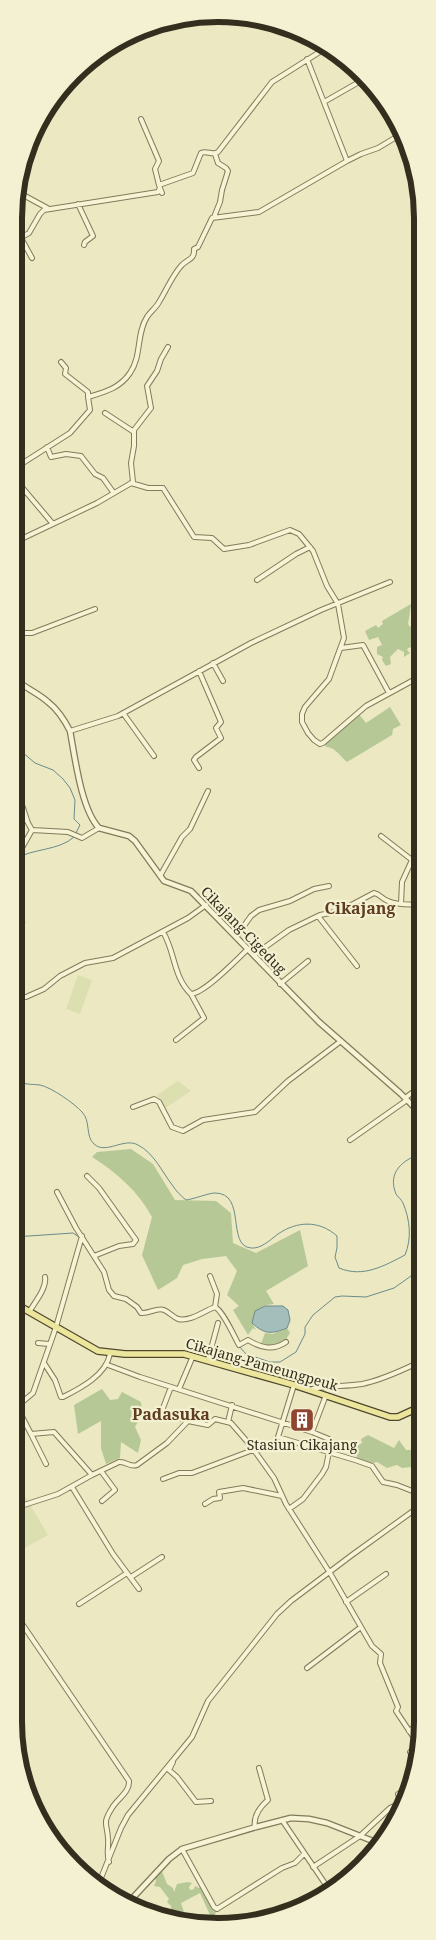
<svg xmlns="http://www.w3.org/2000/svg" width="436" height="1940" font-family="'Noto Serif',serif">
<rect width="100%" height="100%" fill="#ebe8c2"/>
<path fill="#dce0b0" d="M78 975 92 980 80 1014 66 1009Z
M178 1081 191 1091 165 1108 157 1095Z
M14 1477 48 1535 14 1554Z"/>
<path fill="#b7c897" d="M421 598V618L420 611 416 610 411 605 408 624 410 627 414 622 421 624V653H414L413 651 416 646 408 648 407 650 410 653 404 657V652L398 649 390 657 391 664 386 666 382 660 383 657 377 654V647L382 645 378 637 369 640 365 631 376 625 378 628 383 624 382 621Z
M390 707 401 725 393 729 392 735 347 762C341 757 334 746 326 747L325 743 358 713 366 723Z
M131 1149 153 1164 175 1200 216 1201 231 1213 233 1243 256 1253 300 1230 308 1266 266 1291 274 1304 266 1305 255 1311 252 1323 256 1330 253 1328 248 1335 233 1310 239 1306 227 1295 237 1271 226 1256 202 1259 183 1265 177 1278 158 1290 142 1255 152 1217C137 1190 117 1173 92 1157L97 1152Z
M287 1328 290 1333 283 1344 273 1346 261 1344 265 1333 273 1334Z
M102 1389 110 1400 118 1399 122 1392 141 1402 142 1414 135 1427 141 1440 138 1453 121 1442 120 1458 106 1464 101 1448V1421L78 1434 74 1405Z
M368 1435 394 1448 399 1440 406 1450H418L417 1460 412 1467 402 1468 397 1465 387 1468 377 1462 367 1465 358 1459 353 1448 362 1443 361 1439Z
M161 1869 167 1884 173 1888 174 1892 177 1884 188 1882 192 1883 189 1887 190 1890 194 1889 195 1886 199 1888 201 1886 216 1911 215 1915H210L200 1893 181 1903 187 1921 179 1919 177 1916 175 1918 172 1917 171 1906 167 1902 169 1899 160 1887 154 1886 156 1881 155 1877Z"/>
<path fill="#a4bebc" stroke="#6c8b8b" d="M265 1306H283L288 1310 290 1320 287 1328C272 1334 265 1335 252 1323L255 1311Z"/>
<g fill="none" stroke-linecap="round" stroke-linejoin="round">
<path stroke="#6c8b8b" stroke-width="1" d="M15 746 35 763 53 770 63 779 70 788 75 800 74 819 80 825 76 833
M15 859C33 848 59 851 74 837
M15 932 23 928 25 922 15 913
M15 1080C24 1085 31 1084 40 1085 51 1087 75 1104 82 1112 91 1121 85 1136 94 1144 106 1155 124 1137 138 1145 154 1153 162 1172 173 1186 176 1191 181 1196 186 1200 194 1199 209 1193 215 1193 247 1193 226 1246 251 1248 261 1249 270 1240 278 1234 297 1221 319 1220 337 1236V1248L335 1257 339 1268C363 1278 384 1266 405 1255 412 1238 410 1220 403 1203 401 1199 398 1197 396 1194 387 1172 403 1160 420 1154
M14 1237 73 1233 79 1237
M239 1346 246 1354 270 1362H280L296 1352 305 1334V1327L313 1315 335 1297 342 1296 366 1297 394 1288 411 1276 420 1258"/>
<defs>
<path id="minor" d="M307 59 347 161
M324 102 366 78
M141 119 159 161 155 169 159 185
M160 188 159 185 193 173 201 153C207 150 212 156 218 152L272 82 326 48
M16 191 49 209
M78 204 93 236 85 242 84 245
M214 217 220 202 222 190 228 171 226 168 218 163 215 154
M21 238 32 258
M15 241 29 233 40 214 44 210 158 192 160 188 162 193
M61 362 66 368 65 374 88 392V397
M105 413 134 432
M47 447 51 457 66 454 81 456 95 474 103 478 113 492
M15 468 70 433 90 410 88 397C105 392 120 388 130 373 142 356 136 334 147 317 150 312 156 308 159 302 166 291 172 276 181 266 187 259 195 260 194 249L198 247 212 218 259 212 347 161 361 154 378 148 403 133
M15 479 53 524
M133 482 131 463 134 446V430L151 408 147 386 157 371 161 359 168 347
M131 483 148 488H163L194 537 212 538 224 549 249 545 290 530 299 534 313 551 327 586 338 604 344 638 329 679 305 707 302 714V722L308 733 314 740 320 744 323 743 366 706 421 676
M15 542 97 503 133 482
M257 580 296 554 310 547
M15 633H32L95 609
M341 648 363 645 389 693
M213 663 223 681
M123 713 154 756
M70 731 118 716 251 643 321 610 390 582
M199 768 194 760 196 757 221 738 216 728 221 722 199 671
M19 796 28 823 32 830 68 832 82 838 99 828
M15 823 23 818 27 821
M381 836 412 860 402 882 401 904
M15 852 23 846 32 830
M160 876 182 837 190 829 208 791
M318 916 357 966
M163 932C175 951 173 977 191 994 205 993 236 960 248 949
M236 937 251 916 259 910 290 901 314 889 329 886
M254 955 289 930 320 915 340 911 374 893C380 894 382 899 388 901 398 905 409 905 421 904
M280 984 308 961
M15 998 26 997 44 989 60 976 85 963 113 958 188 918 206 905
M176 1040 204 1018 191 994
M405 1098 420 1087
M133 1107 154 1099 159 1102 172 1127 183 1131 203 1120 255 1112 288 1081 341 1041
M350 1140 407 1100
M87 1176 99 1188 136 1240 133 1244 119 1246 94 1256
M57 1192 76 1228 104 1272 109 1290 114 1296 126 1299 137 1307 141 1313C149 1314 157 1307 164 1310 169 1312 173 1317 178 1319 190 1322 204 1311 215 1307 223 1311 234 1336 239 1345L248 1340C261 1348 273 1351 286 1342
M14 1274 17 1271
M210 1276 217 1294 215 1307
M29 1312C35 1302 47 1288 45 1277
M38 1343 49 1344
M208 1360 218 1323
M44 1363 55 1380 61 1397H63C81 1388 106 1375 110 1354
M108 1365 140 1377 312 1432 329 1439 331 1442 326 1467 322 1474 303 1499 289 1509
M294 1385 278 1437 355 1460 372 1466 383 1482 397 1485 420 1494
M171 1387 163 1408V1412L188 1421
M179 1389 193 1356
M308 1390C326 1385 344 1387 362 1384 383 1380 402 1370 420 1362
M14 1409 33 1393 56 1327 82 1236
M228 1422 232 1405
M312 1432 326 1395
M31 1434 46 1464
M101 1471 115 1490 102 1501
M92 1475 119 1462C126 1461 130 1468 137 1465L167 1443 188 1421 208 1425 215 1419 231 1423 251 1446 274 1478 286 1504 330 1573 361 1627 372 1646 381 1654 380 1663 398 1707 396 1711 418 1744 410 1752 416 1762
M163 1479 179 1473H192L253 1450
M14 1480 22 1503 24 1505 58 1494 92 1475 54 1432 31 1434 17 1407
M72 1487 113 1554 139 1589
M205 1504 213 1499 220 1498 219 1492 243 1488 282 1496
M131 1577 162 1557
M346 1602 386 1574
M79 1604 127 1573
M14 1612 129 1781C130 1792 117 1799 112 1808 102 1824 107 1823 108 1838 109 1847 106 1854 109 1862
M307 1668 361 1627
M409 1731 418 1724 420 1725
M173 1762 169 1770 177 1777 196 1802 211 1801
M401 1803 398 1794 407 1789
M282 1820 330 1891
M255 1827C253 1816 260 1807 268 1800L259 1768
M182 1849 214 1907 217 1909 282 1868 295 1863 304 1854
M313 1867 360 1836 390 1808 400 1803
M99 1883 121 1828 128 1815 192 1737 208 1701 277 1614 291 1601 352 1555 420 1506"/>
<path id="tertiary" d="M15 679C25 688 38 693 48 702 57 709 65 721 70 731 75 757 81 809 99 828L129 836 135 841 164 881 191 891 319 1022 400 1093 420 1113
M127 1904 169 1859 182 1849 256 1827 291 1818 309 1819 327 1823 378 1843"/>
<path id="primary" d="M14 1303 98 1351 125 1354H184L294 1385 390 1417H398L420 1407"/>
</defs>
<use href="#minor" stroke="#847a5b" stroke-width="6"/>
<use href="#tertiary" stroke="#847a5b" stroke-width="7"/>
<use href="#primary" stroke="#51472f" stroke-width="8"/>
<use href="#minor" stroke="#f6f4d5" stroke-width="4"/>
<use href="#tertiary" stroke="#f6f4d5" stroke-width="4.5"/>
<use href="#primary" stroke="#ece69c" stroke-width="5.5"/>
</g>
<defs>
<symbol id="building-square" viewBox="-11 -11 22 22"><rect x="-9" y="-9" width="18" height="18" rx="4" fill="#8f452f" stroke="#f3f1d1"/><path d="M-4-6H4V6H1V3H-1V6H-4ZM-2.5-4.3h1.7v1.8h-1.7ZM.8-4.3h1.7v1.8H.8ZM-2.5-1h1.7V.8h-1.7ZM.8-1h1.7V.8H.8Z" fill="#fff"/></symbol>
</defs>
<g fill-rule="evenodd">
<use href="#building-square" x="288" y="1406" width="28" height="28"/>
</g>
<g text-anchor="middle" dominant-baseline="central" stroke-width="4.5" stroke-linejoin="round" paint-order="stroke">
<g font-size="14" fill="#342e1e" stroke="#f3f1d1">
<text transform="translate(244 930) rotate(46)">Cikajang-Cigedug</text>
<text transform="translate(262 1364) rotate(16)">Cikajang-Pameungpeuk</text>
</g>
<g font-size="14" fill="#342e1e" stroke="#f3f1d1">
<text x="302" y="1444">Stasiun Cikajang</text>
</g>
<g font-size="16" font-weight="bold" fill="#5e3c20" stroke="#f3f1d1">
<text x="360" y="908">Cikajang</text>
<text x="171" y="1414">Padasuka</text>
</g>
</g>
<path d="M0 0H436V1940H0ZM218 22H218A196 196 0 0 1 414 218V1722A196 196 0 0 1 218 1918H218A196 196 0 0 1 22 1722V218A196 196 0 0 1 218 22Z" fill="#f3f1d1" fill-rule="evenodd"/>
<path fill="none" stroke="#342e1e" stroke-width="6" d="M218 22H218A196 196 0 0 1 414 218V1722A196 196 0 0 1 218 1918H218A196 196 0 0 1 22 1722V218A196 196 0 0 1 218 22Z"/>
</svg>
